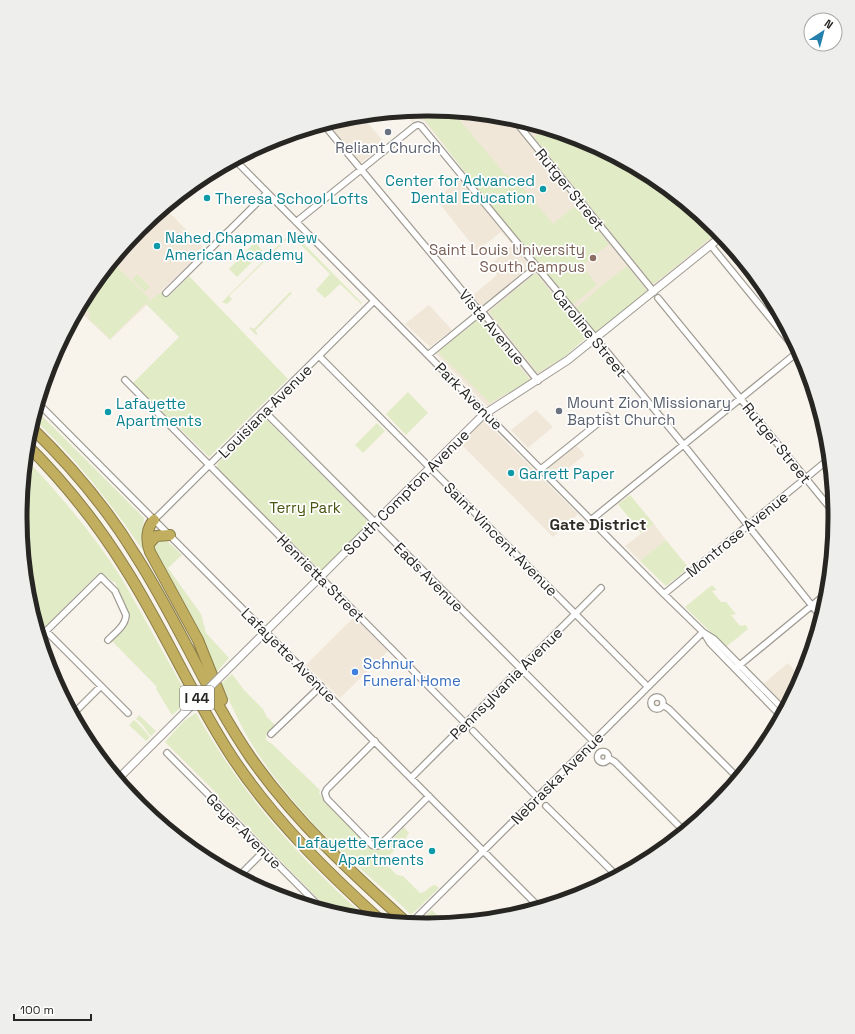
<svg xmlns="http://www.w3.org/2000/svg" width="855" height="1034" font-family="'Space Grotesk',sans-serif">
<rect width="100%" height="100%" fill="#f8f3eb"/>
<path fill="#f0e7d8" d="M428 110 507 117 584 141 654 178 719 233 596 333 575 309 544 333 564 358 490 406H487L435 353 485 312 472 296 497 275 489 265 513 245 501 232 477 251 436 199 467 174 424 121 417 119 412 122 404 112Z
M358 116 359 120 362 125 367 122 385 143 361 163 360 162 328 124 348 117Z
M165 208 205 249 110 340 78 310 89 290 140 229Z
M429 305 452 330 430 347 405 324Z
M536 410 553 427 528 448 511 430Z
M483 421H485L578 514 553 537 460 443Z
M576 445 585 455 557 477 548 467Z
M654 524 666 540 640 561 625 546Z
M354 617 388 651 340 698 306 665Z
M788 663 797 674 806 668 785 708 762 685Z"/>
<path fill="#e1ebc5" d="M430 110 422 116 416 115 413 111Z
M434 110 453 112 505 174 515 178 553 224 575 206 591 226 594 227 609 244 582 266 597 285 569 308 425 120 426 117Z
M544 129 584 141 654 178 718 232 655 283H652L534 137Z
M292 232 362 303 361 304 340 284 325 298 316 290 330 274 293 237 290 240 288 238 273 253 275 256 269 262 266 260 229 296 232 299 227 304 222 302Z
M260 237 263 240 258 246 263 251 237 277 229 269Z
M112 262 150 299 110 339 88 318 91 315 81 305 89 290Z
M627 266 646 290V292L595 333 575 309 600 287Z
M536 273 586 338 564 357 538 373 489 312Z
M137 274 150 287 145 292 132 279Z
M189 276 288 379 209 457 133 383 179 337 146 304 162 291 168 297Z
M290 292 292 293 255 331 258 334 256 335 250 329V327L254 329Z
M480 318 530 380 490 403 438 352Z
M408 392 428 413 406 435 386 414Z
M36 410 144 518 142 536 145 552H144C111 503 76 459 34 419Z
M265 418 369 522V524L321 571 217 468 218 463 262 419Z
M377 423 385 431 363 453 355 445Z
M26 459C61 496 95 536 122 579L190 700 172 715 156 689 157 687 112 641 130 621 126 606 115 582H113L105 575 99 573 39 633 28 596 20 517Z
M630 495 654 524 641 533 618 504Z
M165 539 182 555 168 568 201 614 206 633 229 658 215 674 153 547 156 540Z
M666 540 689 568 666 586 640 561Z
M712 585 717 590 712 591 721 602H726L736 614 731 615 740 626 746 625 748 629 726 647 685 607Z
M232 674 244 690 263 709 267 717 275 725 266 735V739L268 742 271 743 320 790 319 793 322 798 370 847C383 854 395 836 404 827L409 833 405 840 383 861 397 875 403 876 420 893C428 892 428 886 435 885L439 888 411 915C387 890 359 869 334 845 303 814 273 779 250 741 239 723 231 703 221 684Z
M196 713C242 794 297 857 367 918L348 917 331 912 218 797 219 796 165 742 184 721Z
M139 715 156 731 151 736C145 730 143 723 136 719Z
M134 720C141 725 144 731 150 737L146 741 129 725Z
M432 910 445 923 427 924 419 922Z"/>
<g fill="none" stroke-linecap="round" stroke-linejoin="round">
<defs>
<path id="minor" d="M516 122 654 292
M324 125 475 306 484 314 538 381
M235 160 664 594 703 632 714 639 784 710
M296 222 415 126 418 125 421 126 687 449 821 617
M713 248 802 357
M166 293 267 193
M658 298 835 514
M428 355 536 267
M319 356 648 687
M125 380 466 724
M38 403 539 907
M264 411 594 742
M541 469 607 416
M154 520 374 301
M591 520 799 351
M664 594 829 459
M46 631 128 713
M704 633 710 643 781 716
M40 637 101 577 115 591 126 615C126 625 115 633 108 640
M735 669 827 593
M651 703a6 6 0 1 1 12 0a6 6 0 1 1-12 0Z
M663 705 669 709 738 778
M73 714 101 686
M473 731 537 797
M271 734 321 686
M375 741 327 789 325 793 327 799 372 845 376 846 380 845 429 796
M597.5 757a5.5 5.5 0 1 1 11 0a5.5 5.5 0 1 1-11 0Z
M167 753 322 909
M608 758 615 762 684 831
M411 778 601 588
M546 806 617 876
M239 876 264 851
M411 923 703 632"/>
<path id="secondary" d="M225 672 483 415 568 360 722 236
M118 779 185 712"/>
<path id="motorway" d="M31 427C71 466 107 508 136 556 178 621 207 694 251 758 296 822 349 870 406 922
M27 445C64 482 97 523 125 568 164 629 192 696 232 757 273 819 325 870 380 920
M154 520C146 528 146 541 150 552L198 640 222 700
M148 545 156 536 170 535"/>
</defs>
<use href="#minor" stroke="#a09c94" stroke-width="8"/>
<use href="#secondary" stroke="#a09c94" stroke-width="9"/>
<use href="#motorway" stroke="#8b7e49" stroke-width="12"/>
<use href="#minor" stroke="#fff" stroke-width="5.5"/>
<use href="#secondary" stroke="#fff" stroke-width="7"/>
<use href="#motorway" stroke="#c1ae5e" stroke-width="10"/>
<defs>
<path id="secondary-bridge" d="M185 712 225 672"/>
</defs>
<use href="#secondary-bridge" stroke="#a09c94" stroke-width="9" stroke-linecap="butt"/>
<use href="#secondary-bridge" stroke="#fff" stroke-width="7"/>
</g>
<g fill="#6b7280" stroke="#fff" stroke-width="1.5">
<circle cx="388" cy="132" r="4"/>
<circle cx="559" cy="411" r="4"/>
</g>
<g fill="#0f9aa8" stroke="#fff" stroke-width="1.5">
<circle cx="543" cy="189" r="4"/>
<circle cx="207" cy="198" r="4"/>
<circle cx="157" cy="246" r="4"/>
<circle cx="108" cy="412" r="4"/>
<circle cx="511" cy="473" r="4"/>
<circle cx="432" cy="851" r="4"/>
</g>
<circle fill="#8d6e63" stroke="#fff" stroke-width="1.5" cx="593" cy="258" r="4"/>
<circle fill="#3f7fe0" stroke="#fff" stroke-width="1.5" cx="355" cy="672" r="4"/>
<g text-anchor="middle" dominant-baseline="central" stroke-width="3.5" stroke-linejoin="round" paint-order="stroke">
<rect fill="#fff" stroke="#686765" stroke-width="1" x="180" y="686" width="34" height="24" rx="3"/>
<g font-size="14" font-weight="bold" fill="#272623">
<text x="197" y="698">I 44</text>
</g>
<g font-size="15" fill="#5b616d" stroke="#fff">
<text x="388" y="147">Reliant Church</text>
<text x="567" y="402" text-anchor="start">Mount Zion Missionary<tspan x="567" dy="17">Baptist Church</tspan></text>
</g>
<g font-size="15" fill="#0d838f" stroke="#fff" text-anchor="start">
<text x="535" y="180" text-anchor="end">Center for Advanced<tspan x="535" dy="17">Dental Education</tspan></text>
<text x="215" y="198">Theresa School Lofts</text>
<text x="165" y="237">Nahed Chapman New<tspan x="165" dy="17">American Academy</tspan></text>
<text x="116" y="403">Lafayette<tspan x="116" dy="17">Apartments</tspan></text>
<text x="519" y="473">Garrett Paper</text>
<text x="424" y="842" text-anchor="end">Lafayette Terrace<tspan x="424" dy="17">Apartments</tspan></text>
</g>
<g font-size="15" fill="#272623" stroke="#fff">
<text transform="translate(570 189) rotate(51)">Rutger Street</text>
<text transform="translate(492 327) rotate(50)">Vista Avenue</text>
<text transform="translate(590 333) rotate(51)">Caroline Street</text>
<text transform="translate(469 396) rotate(45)">Park Avenue</text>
<text transform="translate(265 411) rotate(-45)">Louisiana Avenue</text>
<text transform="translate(777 443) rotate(51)">Rutger Street</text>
<text transform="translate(406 492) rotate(-45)">South Compton Avenue</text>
<text transform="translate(737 534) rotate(-39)">Montrose Avenue</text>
<text transform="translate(501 539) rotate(45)">Saint Vincent Avenue</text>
<text transform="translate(429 577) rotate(45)">Eads Avenue</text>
<text transform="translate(321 578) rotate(45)">Henrietta Street</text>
<text transform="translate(289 655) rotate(45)">Lafayette Avenue</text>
<text transform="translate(506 683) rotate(-45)">Pennsylvania Avenue</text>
<text transform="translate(557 778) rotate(-45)">Nebraska Avenue</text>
<text transform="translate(244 831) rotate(45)">Geyer Avenue</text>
</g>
<g font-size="15" fill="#785e54" stroke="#fff" text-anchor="end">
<text x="585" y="249">Saint Louis University<tspan x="585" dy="17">South Campus</tspan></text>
</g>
<g font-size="15" fill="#47530e" stroke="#fff">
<text x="305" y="507">Terry Park</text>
</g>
<g font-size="15" fill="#366cbe" stroke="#fff" text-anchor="start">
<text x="363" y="663">Schnur<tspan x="363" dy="17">Funeral Home</tspan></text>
</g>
<g font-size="16" font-weight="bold" fill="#302c26" stroke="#fff">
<text x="598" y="524">Gate District</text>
</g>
</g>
<path d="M0 0H855V1034H0ZM427 116H428A400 400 0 0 1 828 516V518A400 400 0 0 1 428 918H427A400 400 0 0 1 27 518V516A400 400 0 0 1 427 116Z" fill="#eeeeed" fill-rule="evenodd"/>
<path fill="none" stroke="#272623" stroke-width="5" d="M427 116H428A400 400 0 0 1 828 516V518A400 400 0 0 1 428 918H427A400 400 0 0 1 27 518V516A400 400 0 0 1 427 116Z"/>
<g transform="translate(823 32) rotate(36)"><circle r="19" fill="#ffffff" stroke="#a9a8a7"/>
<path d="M0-3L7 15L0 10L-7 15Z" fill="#247fac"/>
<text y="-6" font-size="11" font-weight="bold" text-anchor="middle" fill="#272623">N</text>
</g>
<path d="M14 1014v6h77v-6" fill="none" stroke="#272623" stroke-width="2"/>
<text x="20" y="1014" font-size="12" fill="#272623" stroke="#ffffff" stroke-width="3" paint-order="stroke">100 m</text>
</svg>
